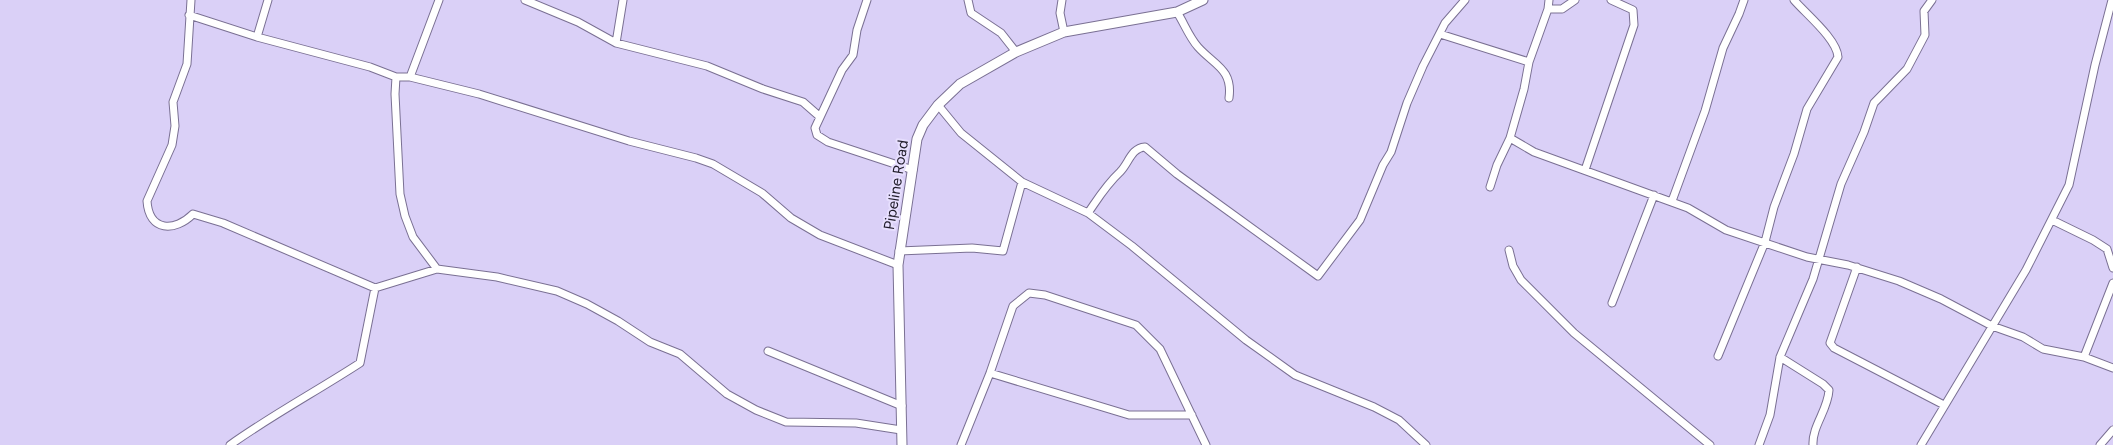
<svg xmlns="http://www.w3.org/2000/svg" width="2113" height="445" font-family="Figtree,sans-serif">
<rect width="100%" height="100%" fill="#dad0f7"/>
<g fill="none" stroke-linecap="round" stroke-linejoin="round">
<defs>
<path id="minor" d="M191 0 187 64 173 102 175 126 172 145 147 201C149 232 175 232 193 214L223 223 375 288
M525 0 578 22 616 43 707 66 763 89 803 102 819 116
M867 0 857 30 853 55 842 70 815 128 817 135 828 142 913 170
M968 0 971 13 1001 33 1016 52
M1062 0 1060 13 1064 32
M1549 0 1548 9 1529 62 1524 89 1510 138 1534 152 1688 208 1726 230 1807 257 1848 265 1899 281 1941 299 1992 326 2023 337 2043 349 2084 357 2113 368
M1548 9H1562L1575 0
M1177 12C1184 23 1189 37 1198 47 1214 65 1233 69 1229 98
M189 15 257 37 370 67 396 77H410L479 94 629 141 696 158 713 164 762 193 791 218 820 235 898 265
M1440 34 1529 62
M257 37 268 0
M616 43 623 0
M396 77 395 94 400 194 405 216 413 237 437 269
M410 77 439 0
M938 105 961 133 1022 182 1088 213 1132 246 1246 340 1295 375 1374 407 1399 420 1426 445
M1585 170 1634 25 1633 10 1611 0
M1490 187 1497 165 1510 138
M1672 201 1705 111 1723 48 1739 14 1744 0
M1088 213C1099 197 1106 185 1120 172 1129 163 1131 148 1145 147L1177 174 1318 276 1360 220 1383 165 1391 152 1407 103 1423 66 1445 23 1465 0
M2052 220 2093 240 2107 249 2113 268
M1509 250 1513 266 1521 280 1574 333 1710 445
M899 251 972 248 1003 251 1022 182
M1857 267 1830 343 1834 348 1944 405
M1612 303 1654 195
M768 351 902 406
M1718 356 1765 242 1774 207 1794 154 1807 109 1838 57C1837 39 1806 14 1794 0
M1780 357 1823 384 1829 390C1828 410 1812 426 1813 445
M2084 357 2113 283
M990 373 1129 415H1192
M230 445C272 415 317 391 360 363L375 288 437 269 497 277 557 291 587 304 618 321 650 342 680 354 727 394 756 410 786 422 856 423 901 430
M961 445 990 373 1013 306 1029 293 1045 295 1136 325 1160 349 1206 445
M1759 445 1770 415 1780 357 1813 279 1841 184 1864 132 1874 103 1907 69 1925 35 1924 11 1932 0
M1921 445 2026 270 2069 185 2095 65 2112 0
M2100 445 2113 430"/>
<path id="tertiary" d="M902 445 898 265 917 139 923 125 938 105 960 84 1016 52 1064 32 1177 12 1203 0"/>
</defs>
<use href="#minor" stroke="#7a7093" stroke-width="9"/>
<use href="#tertiary" stroke="#7a7093" stroke-width="11"/>
<use href="#minor" stroke="#fff" stroke-width="7"/>
<use href="#tertiary" stroke="#fff" stroke-width="9"/>
</g>
<g text-anchor="middle" dominant-baseline="central" stroke-width="4" stroke-linejoin="round" paint-order="stroke">
<g font-size="15" fill="#201c2a" stroke="#e7dffe">
<text transform="translate(896 185) rotate(-81)">Pipeline Road</text>
</g>
</g>
</svg>
